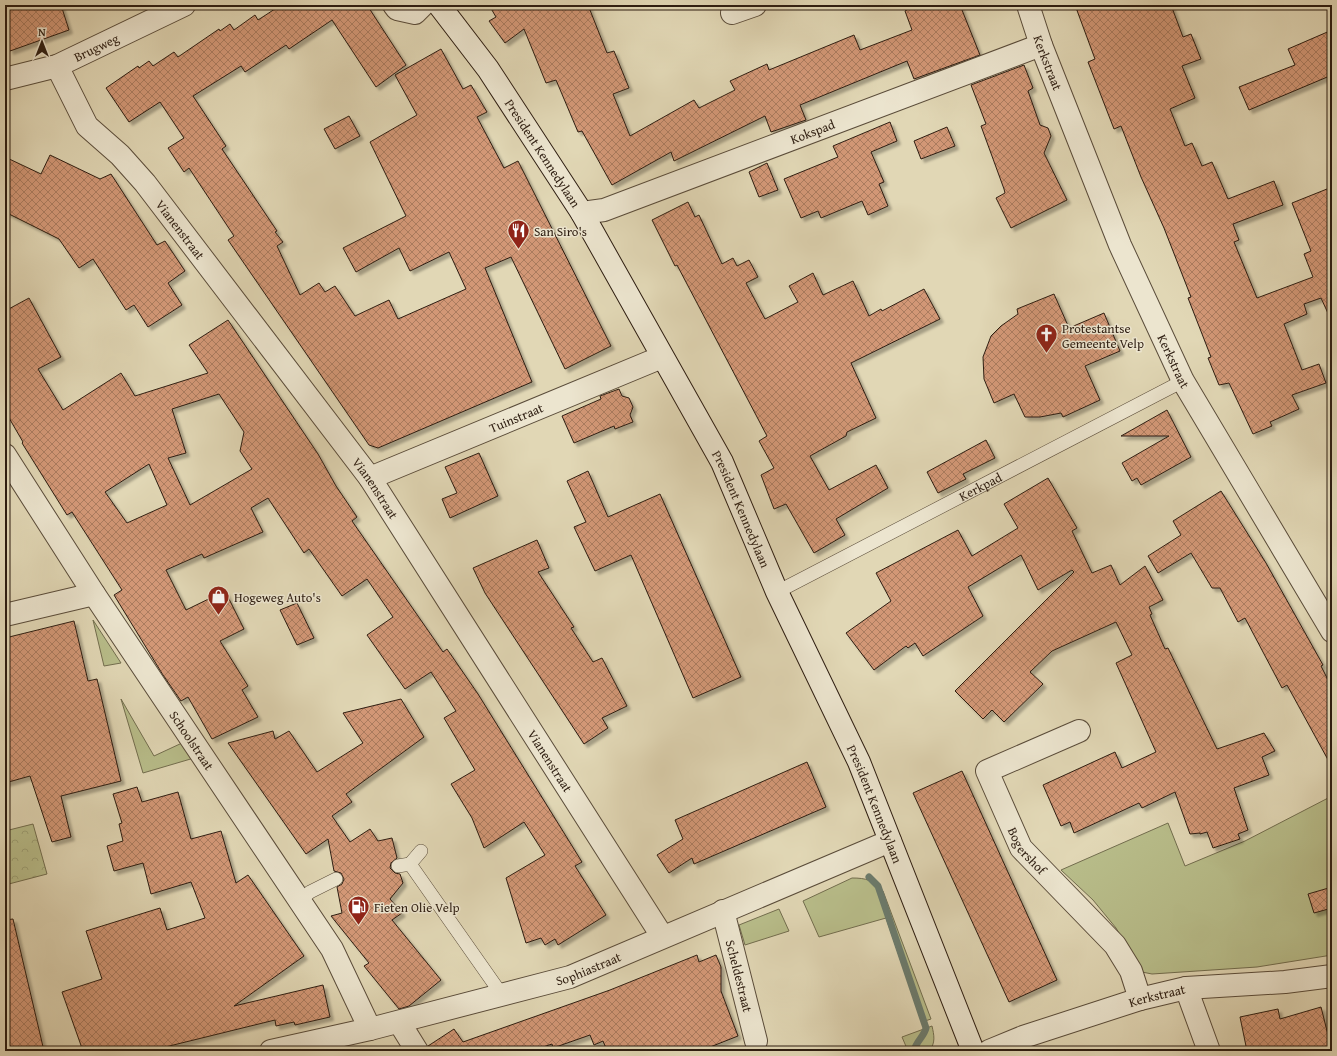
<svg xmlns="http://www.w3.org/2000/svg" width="1337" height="1056" font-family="'Gentium Book Plus',serif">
<defs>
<pattern id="forest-crowns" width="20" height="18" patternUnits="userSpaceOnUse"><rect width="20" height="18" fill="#b8bd8a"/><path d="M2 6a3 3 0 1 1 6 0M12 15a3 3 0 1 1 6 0" fill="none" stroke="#9ea276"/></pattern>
<pattern id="building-cross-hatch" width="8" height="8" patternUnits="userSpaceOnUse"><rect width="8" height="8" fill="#d29776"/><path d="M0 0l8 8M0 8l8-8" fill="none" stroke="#ab7b5f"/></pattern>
<filter id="shadow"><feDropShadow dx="3.5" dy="3.5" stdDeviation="1" flood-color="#0004"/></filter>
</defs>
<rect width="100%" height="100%" fill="#e1d7b5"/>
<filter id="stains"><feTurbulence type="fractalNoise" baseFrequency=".005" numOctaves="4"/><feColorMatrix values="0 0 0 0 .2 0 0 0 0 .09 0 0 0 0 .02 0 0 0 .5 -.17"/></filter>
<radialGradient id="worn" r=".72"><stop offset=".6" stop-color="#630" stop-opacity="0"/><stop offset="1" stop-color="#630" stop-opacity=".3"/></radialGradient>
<path fill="#b8bd8a" stroke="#726d4e" d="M93 620 121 663 104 666Z
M121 699 154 756 182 743 194 758 143 773Z
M1332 796V955L1257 967 1152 974 1142 972 1116 928 1093 900 1061 870 1168 823 1185 866 1245 841Z
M852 878C866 878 873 880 883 891L931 1019 922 1022 886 918 819 937 803 901Z
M779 909 789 931 745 945 739 925Z
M932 1026C934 1035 936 1043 929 1051H908L902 1037Z"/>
<path fill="url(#forest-crowns)" stroke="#726d4e" d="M33 824 47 874 5 885V831Z"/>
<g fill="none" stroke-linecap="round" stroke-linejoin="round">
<path stroke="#6b7b6d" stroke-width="7" d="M869 877 878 886 926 1028C924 1037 916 1041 914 1051"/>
</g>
<path fill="url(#building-cross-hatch)" stroke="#2d1d11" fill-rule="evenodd" filter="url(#shadow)" d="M7 5H61L69 30 10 51 5 36V9L7 8Z
M281 5H367L406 65 376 87 332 20 289 49 286 45 245 72 241 66 193 96 226 146 222 149 277 231 275 232 283 242 277 246 300 295 319 283 325 292 335 286 355 316 389 300 398 319 466 289 449 252 410 271 399 248 356 272 343 248 406 216 370 142 417 115 395 75 441 49 463 89 471 85 487 112 477 117 504 168 518 161 611 346 565 369 511 257 485 268 532 382 378 448 369 445 228 240 234 236 189 168 184 172 168 148 184 138 160 102 129 122 106 88 138 66 139 68 149 61 153 66 174 52 178 57 219 29 220 31 230 24 234 30 255 15 258 20Z
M489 5H588L607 53 614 51 629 88 613 94 630 136 694 100 699 108 735 90 730 81 767 64 769 70 854 35 860 50 912 30 905 11 915 5H960L980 55 914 79 907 61 800 105 806 120 771 132 765 116 674 161 671 152 612 185 582 131 578 132 556 80 546 83 524 29 505 43 489 21 496 17Z
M1075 5H1171L1183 37 1191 34 1201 59 1182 66 1195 98 1170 109 1185 146 1192 143 1202 166 1212 162 1228 199 1274 181 1283 205 1233 224 1239 240 1234 242 1257 298 1313 277 1304 254 1311 251 1292 203 1332 187V322L1321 298 1304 304 1307 314 1284 324 1302 370 1319 364 1326 383 1292 395 1299 409 1270 422 1272 426 1253 434 1229 383 1219 385 1208 358 1211 357 1188 298 1191 297 1164 228 1141 177 1121 126 1114 129 1088 62 1095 59Z
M1332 30V75L1249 110 1239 87 1295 65 1288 49Z
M1024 65 1033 88 1028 91 1040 125 1048 128 1051 136 1044 153 1067 200 1011 228 996 198 1005 193 1004 189 981 126 986 124 971 85Z
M349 116 360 136 335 149 324 129Z
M890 122 897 141 871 152 884 182 879 184 888 206 868 215 862 201 821 218 818 211 801 218 784 179 838 157 833 146Z
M947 127 955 146 921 159 914 141Z
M50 155 100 179 111 174 157 245 165 241 185 271 168 283 182 305 148 327 134 305 126 310 93 259 79 268 59 239 5 212V157L41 174Z
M767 163 778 190 759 197 749 172Z
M688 202 695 217 699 215 722 264 733 258 737 266 749 260 758 277 746 283 765 319 798 302 789 286 813 273 823 295 853 281 869 316 881 309 882 311 924 289 940 319 851 363 876 418 847 432 846 436 810 456 829 490 876 465 888 488 836 519 845 535 814 553 786 504 774 509 761 475 774 468 759 441 767 436 677 265 675 266 652 220Z
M1054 294 1069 328 1104 313 1120 351 1085 366 1100 400 1063 417 1061 413 1040 417H1025L1014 394 994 403 984 379 983 357 991 336 1001 326 1018 314 1017 309Z
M29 298 61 357 38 369 63 410 121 373 135 396 208 373 189 345 228 320 318 454 336 486 357 517 352 521 443 652 447 649 478 694 582 862 575 866 606 915 558 945 555 939 545 945 541 938 526 943 506 878 545 855 524 822 484 848 472 818 451 784 475 770 444 718 456 711 431 672 405 689 367 635 393 617 367 579 342 596 309 549 304 553 268 498 251 508 263 532 204 558 202 554 166 570 186 610 225 591 244 629 220 641 248 686 242 690 258 717 212 739 188 697 181 701 163 675 114 595 122 590 72 512 67 515 22 443 23 442 5 411V311ZM219 394 244 432 240 451 252 469 190 505 168 458 186 453 172 409ZM149 464 167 505 127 523 105 492Z
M619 389 622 396 629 398 633 407 630 415 633 422 615 429 614 426 574 443 562 416 601 399 600 396Z
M1167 410 1191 457 1141 485 1137 478 1132 481 1122 463 1169 436H1121Z
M986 440 995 458 963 474 966 479 938 493 927 472Z
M479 453 498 496 450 518 442 499 457 493 445 467Z
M588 471 608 517 660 494 741 677 693 698 631 555 595 571 574 527 586 522 567 481Z
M1048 478 1077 528 1072 531 1092 573 1111 565 1120 585 1145 566 1163 600 1149 607 1152 614 1150 615 1165 649 1168 648 1217 749 1264 733 1275 751 1262 757 1269 775 1234 788 1248 830 1238 834 1240 839 1213 848 1207 832 1200 834V833L1190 834 1175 792 1142 808 1139 803 1074 833 1070 822 1061 826 1043 785 1115 752 1122 768 1156 752 1116 663 1132 655 1116 622 1052 651 1030 672 1043 684 1004 722 992 710 983 719 955 691 1074 572 1072 570 1038 590 1021 555 968 587 983 616 923 656 915 643 908 648 906 646 874 670 846 633 891 601 876 573 958 530 972 556 1018 528 1004 504Z
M1221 491 1266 563 1323 665 1321 666 1332 688V767L1287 685 1282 688 1245 618 1238 622 1220 588H1212L1191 553 1158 573 1148 556 1181 535 1173 521Z
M537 540 549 568 538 572 574 627 571 628 593 662 602 658 627 706 602 718 608 728 584 744 485 593 473 568Z
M297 603 314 638 297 645 280 610Z
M74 621 88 681 97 679 121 781 61 796 71 837 52 842 30 776 5 783V638Z
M401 699 424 737 346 794 352 802 332 816 350 842 370 829 378 841 392 838 397 858 391 863 390 868 395 873 400 874 403 883 390 899 402 913 392 920 441 980 409 1006 399 1009 364 966 369 963 331 916 342 913 337 887 342 884 344 879 341 873 334 871 328 839 306 854 228 743 273 731 275 739 289 731 317 772 363 743 343 713Z
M807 762 826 807 694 864 692 858 669 873 657 855 683 839 675 820Z
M962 771 1057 980 1009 1002 913 793Z
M137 787 142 802 178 792 191 839 221 831 236 883 248 875 304 956 234 1006 323 985 330 1017 295 1025 294 1022 276 1026 275 1020 149 1051H83L62 992 102 979 86 931 160 908 167 930 205 918 191 882 151 894 143 863 114 871 107 846 123 841 119 824 122 823 113 794Z
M1332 887V908L1314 913 1308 894Z
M13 919 44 1051H11L5 1026V920Z
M697 955 699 962 716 955 721 967V991L738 1036 700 1051H607L603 1041 594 1045 590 1035 553 1048 552 1044 531 1051H429L428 1046 454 1029 463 1042 610 990Z
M1321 1007 1332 1051H1247L1240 1017 1278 1009 1280 1019Z"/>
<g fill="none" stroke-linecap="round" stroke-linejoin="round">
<defs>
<g id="lane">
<path id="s1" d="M777 592 1183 381"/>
<path d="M410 864 421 851"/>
<path d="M398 866 410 864 502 995"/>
<path d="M299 901 310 892 336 879"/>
</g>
<g id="street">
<path d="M394 5 397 9 415 13 423 5"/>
<path id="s2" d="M1028 5 1041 45 1120 245 1183 381 1332 631"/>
<path d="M732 13 755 5"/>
<path id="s3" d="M57 66 87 126 120 155 145 183 370 478 662 936"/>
<path id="s4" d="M5 79 57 66 184 5"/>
<path id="s5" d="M582 213 604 210 1041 45"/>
<path id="s6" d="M5 455 94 594 332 949 370 1029"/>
<path id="s7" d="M370 478 662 357"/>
<path d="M5 615 94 594"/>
<path id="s8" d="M1079 731 987 771 1021 848 1115 945 1131 971 1140 999"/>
<path id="s9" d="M723 911 756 1041"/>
<path d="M1186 988 1209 1051"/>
<path d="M399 1022 417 1051"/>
<path id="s10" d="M271 1051 370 1029 570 977 890 841"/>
<path id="s11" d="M989 1051 1023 1037 1140 999 1186 988 1285 982 1332 976"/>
</g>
<g id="secondary">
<path id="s12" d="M439 5 488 69 582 213 722 462 777 592 859 762 973 1051"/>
</g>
</defs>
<use href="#lane" stroke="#5a4c3a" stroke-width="14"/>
<use href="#street" stroke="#5a4c3a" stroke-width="24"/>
<use href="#secondary" stroke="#2d1d11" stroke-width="24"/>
<use href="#lane" stroke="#ece5cf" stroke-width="13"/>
<use href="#street" stroke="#ece5cf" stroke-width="22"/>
<use href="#secondary" stroke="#ece5cf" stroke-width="22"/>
</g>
<defs>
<symbol id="restaurant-pin" viewBox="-11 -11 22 30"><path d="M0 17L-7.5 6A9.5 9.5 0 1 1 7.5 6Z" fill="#8f2418" stroke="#ece5cf"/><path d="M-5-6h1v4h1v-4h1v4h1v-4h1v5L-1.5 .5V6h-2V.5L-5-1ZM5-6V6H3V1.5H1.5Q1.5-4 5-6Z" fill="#fff"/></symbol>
<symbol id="church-pin" viewBox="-11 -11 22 30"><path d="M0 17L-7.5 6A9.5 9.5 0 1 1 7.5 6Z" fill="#8f2418" stroke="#ece5cf"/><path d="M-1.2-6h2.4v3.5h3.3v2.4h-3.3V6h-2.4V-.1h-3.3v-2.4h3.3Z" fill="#fff"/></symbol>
<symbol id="shop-pin" viewBox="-11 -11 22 30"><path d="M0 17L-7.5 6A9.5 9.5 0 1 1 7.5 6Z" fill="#8f2418" stroke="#ece5cf"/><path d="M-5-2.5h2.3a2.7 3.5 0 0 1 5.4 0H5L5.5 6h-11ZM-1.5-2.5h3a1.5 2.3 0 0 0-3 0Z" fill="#fff"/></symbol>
<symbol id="fuel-pin" viewBox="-11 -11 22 30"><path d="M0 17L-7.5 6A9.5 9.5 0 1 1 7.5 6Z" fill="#8f2418" stroke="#ece5cf"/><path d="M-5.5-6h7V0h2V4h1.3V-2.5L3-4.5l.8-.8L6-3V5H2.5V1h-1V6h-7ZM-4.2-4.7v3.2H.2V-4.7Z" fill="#fff"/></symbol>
</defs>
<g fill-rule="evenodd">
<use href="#restaurant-pin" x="506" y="218" width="25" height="34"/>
<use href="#church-pin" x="1034" y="322" width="25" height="34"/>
<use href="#shop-pin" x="206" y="584" width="25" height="34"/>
<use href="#fuel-pin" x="346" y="894" width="25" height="34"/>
</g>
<g text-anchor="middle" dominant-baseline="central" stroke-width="3" stroke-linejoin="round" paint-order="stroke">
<g font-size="13" fill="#2d1d11" stroke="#ece5cf">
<text stroke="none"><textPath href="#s4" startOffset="97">Brugweg</textPath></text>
<text stroke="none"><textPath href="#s2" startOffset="61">Kerkstraat</textPath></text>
<text stroke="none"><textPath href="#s5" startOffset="245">Kokspad</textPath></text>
<text stroke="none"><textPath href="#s12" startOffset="181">President Kennedylaan</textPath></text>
<text stroke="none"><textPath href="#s3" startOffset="207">Vianenstraat</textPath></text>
<text stroke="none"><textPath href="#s2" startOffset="385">Kerkstraat</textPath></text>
<text stroke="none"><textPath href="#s7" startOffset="158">Tuinstraat</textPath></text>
<text stroke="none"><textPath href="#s1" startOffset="229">Kerkpad</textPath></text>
<text stroke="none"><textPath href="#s3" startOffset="531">Vianenstraat</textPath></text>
<text stroke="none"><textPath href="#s12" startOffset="589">President Kennedylaan</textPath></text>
<text stroke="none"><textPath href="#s6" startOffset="341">Schoolstraat</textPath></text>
<text stroke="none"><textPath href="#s3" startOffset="855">Vianenstraat</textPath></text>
<text stroke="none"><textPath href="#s12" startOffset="913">President Kennedylaan</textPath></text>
<text stroke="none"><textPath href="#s8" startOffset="190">Bogershof</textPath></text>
<text stroke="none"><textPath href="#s10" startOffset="328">Sophiastraat</textPath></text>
<text stroke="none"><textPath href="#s9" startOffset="67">Scheldestraat</textPath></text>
<text stroke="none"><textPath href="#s11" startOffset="177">Kerkstraat</textPath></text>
</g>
<g font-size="13" fill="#2d1d11" stroke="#ece5cf" text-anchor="start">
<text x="534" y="231">San Siro's</text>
<text x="1062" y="328">Protestantse<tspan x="1062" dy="15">Gemeente Velp</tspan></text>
<text x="234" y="597">Hogeweg Auto's</text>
<text x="374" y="907">Fieten Olie Velp</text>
</g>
</g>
<rect width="1337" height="1056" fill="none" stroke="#e1d7b5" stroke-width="20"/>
<rect x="6" y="6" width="1325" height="1044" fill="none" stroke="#2d1d11" stroke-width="2"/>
<rect x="10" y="10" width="1317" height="1036" fill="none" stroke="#2d1d11"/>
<g transform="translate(42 42)" stroke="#ece5cf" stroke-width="3" paint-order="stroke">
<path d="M0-3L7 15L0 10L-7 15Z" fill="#2d1d11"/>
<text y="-6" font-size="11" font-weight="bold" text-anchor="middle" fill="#2d1d11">N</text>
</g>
<rect width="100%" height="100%" filter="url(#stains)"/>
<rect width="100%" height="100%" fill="url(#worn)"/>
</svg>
